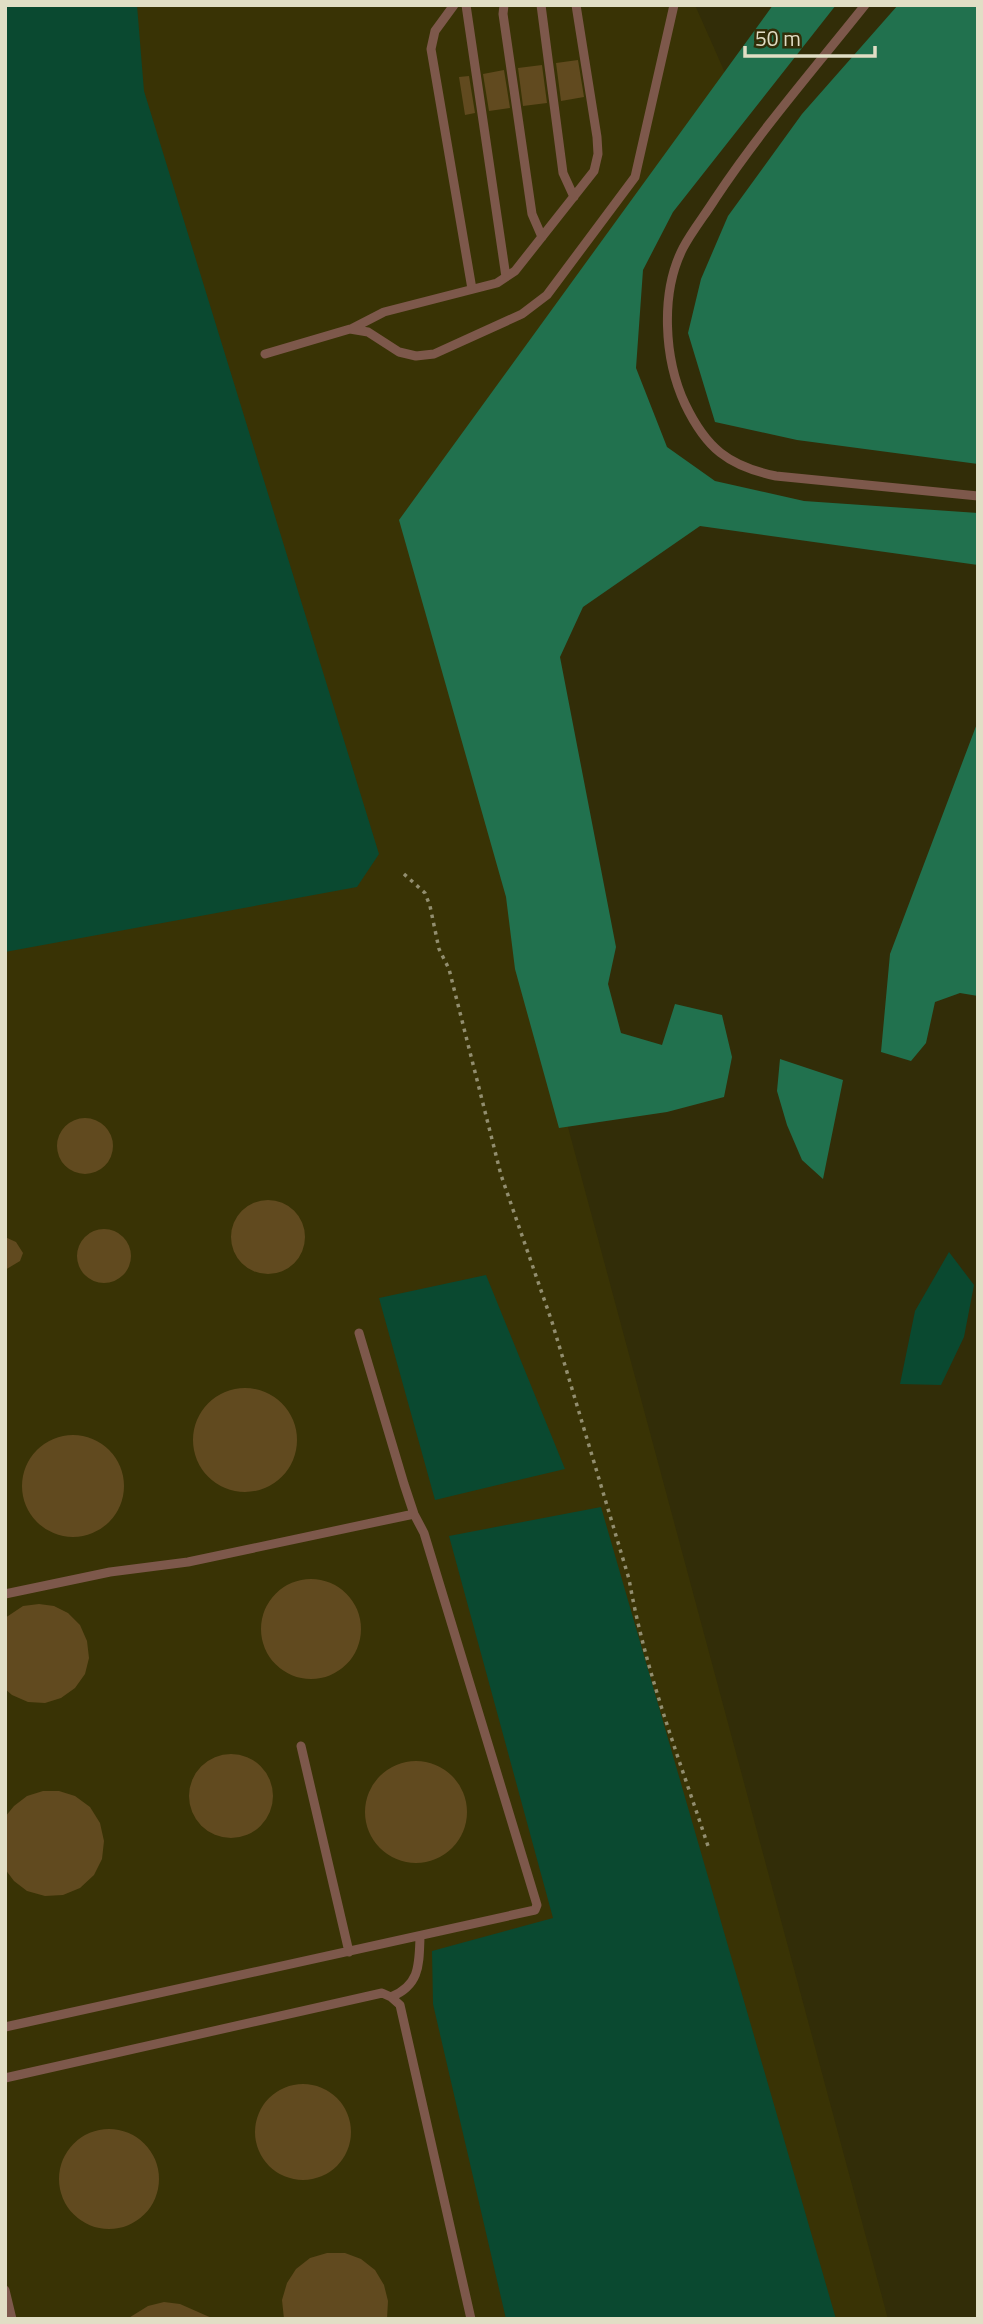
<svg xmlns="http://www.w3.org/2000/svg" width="983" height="2324" font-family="'Titillium Web',sans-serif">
<rect width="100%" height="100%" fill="#322d08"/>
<path fill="#393305" d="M5 5H695L726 75 409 535 888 2319H5Z"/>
<path fill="#0a4930" d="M5 5H137L144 91 379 854 357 887 5 952Z
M949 1252 974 1285 964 1337 941 1385 900 1384 915 1311Z
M486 1275 565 1469 435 1500 379 1298Z
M601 1507 836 2319H506L433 2004 432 1951 553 1918 449 1536Z"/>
<path fill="#21714e" d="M773 5H836L673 212 643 270 636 368 667 447 715 481 804 501 978 513V565L700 526 583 607 560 657 616 947 608 984 621 1033 662 1045 675 1004 722 1015 732 1057 724 1097 667 1112 559 1128 515 969 506 897 399 520Z
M898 5H978V464L797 440 715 422 688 333 701 279 728 216 802 114Z
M978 721V996L960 993 935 1002 926 1043 911 1061 881 1052 890 954Z
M780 1059 843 1080 823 1179 802 1160 787 1125 777 1091Z"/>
<path fill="#614a1f" d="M578 60 584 97 561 101 556 63Z
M542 65 547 103 523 106 518 68Z
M504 70 510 108 489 111 483 74Z
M469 76 475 113 465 115 459 77Z
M57 1146a28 28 0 1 1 56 0a28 28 0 1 1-56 0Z
M231 1237a37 37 0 1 1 74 0a37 37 0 1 1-74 0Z
M77 1256a27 27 0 1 1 54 0a27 27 0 1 1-54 0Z
M5 1237 16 1242 23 1253 20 1261 5 1270Z
M193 1440a52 52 0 1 1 104 0a52 52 0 1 1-104 0Z
M22 1486a51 51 0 1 1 102 0a51 51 0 1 1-102 0Z
M261 1629a50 50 0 1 1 100 0a50 50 0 1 1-100 0Z
M39 1604 54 1606 68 1613 80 1625 87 1641 89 1658 85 1674 75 1688 61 1698 45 1703 28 1702 12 1695 5 1689V1618L23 1606Z
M189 1796a42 42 0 1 1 84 0a42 42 0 1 1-84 0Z
M365 1812a51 51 0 1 1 102 0a51 51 0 1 1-102 0Z
M43 1791H59L75 1796 90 1807 100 1823 104 1841 102 1859 94 1875 80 1888 63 1895 45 1896 27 1891 14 1881 5 1869V1817L14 1806 27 1796Z
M255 2132a48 48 0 1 1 96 0a48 48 0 1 1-96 0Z
M59 2179a50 50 0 1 1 100 0a50 50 0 1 1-100 0Z
M327 2253H345L361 2259 375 2270 384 2285 388 2301 387 2319H284L282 2300 287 2283 296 2269 310 2258Z
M164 2302 180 2304 214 2319H127L148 2306Z"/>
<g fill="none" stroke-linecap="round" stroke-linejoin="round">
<path stroke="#928e6f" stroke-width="3.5" stroke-dasharray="3.5 5" stroke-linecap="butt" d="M404 874 425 893 430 906 439 949 449 969 501 1175 552 1322 629 1579C645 1671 679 1758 708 1846"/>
<path stroke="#7d584b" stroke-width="9" d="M454 5 435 31 431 49 472 289
M466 5 506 277
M504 5 503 14 532 214 542 237
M541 5 563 173 574 197
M865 5C814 69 760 131 715 199 705 215 692 231 683 248 660 293 664 359 685 404 706 448 728 466 776 476L978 496
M351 329 384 312 497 283 515 271 594 171 598 154 597 137 576 5
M265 354 350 329 368 332 399 352 416 356 434 354 522 314 547 295 635 177 674 5
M5 1594 110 1572 188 1562 414 1514
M301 1746 349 1952
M391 1997C420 1985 419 1965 420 1937
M5 2027 535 1910 537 1905 424 1533 414 1514 404 1484 359 1333
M5 2078 382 1993 391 1997 400 2005 471 2319
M5 2290 12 2319"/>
</g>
<rect width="983" height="2324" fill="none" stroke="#e1dec5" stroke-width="14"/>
<path d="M745 46v10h130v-10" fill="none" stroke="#e1dec5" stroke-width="3.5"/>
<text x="755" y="46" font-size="21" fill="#e1dec5" stroke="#322d08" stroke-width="5" paint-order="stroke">50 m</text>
</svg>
